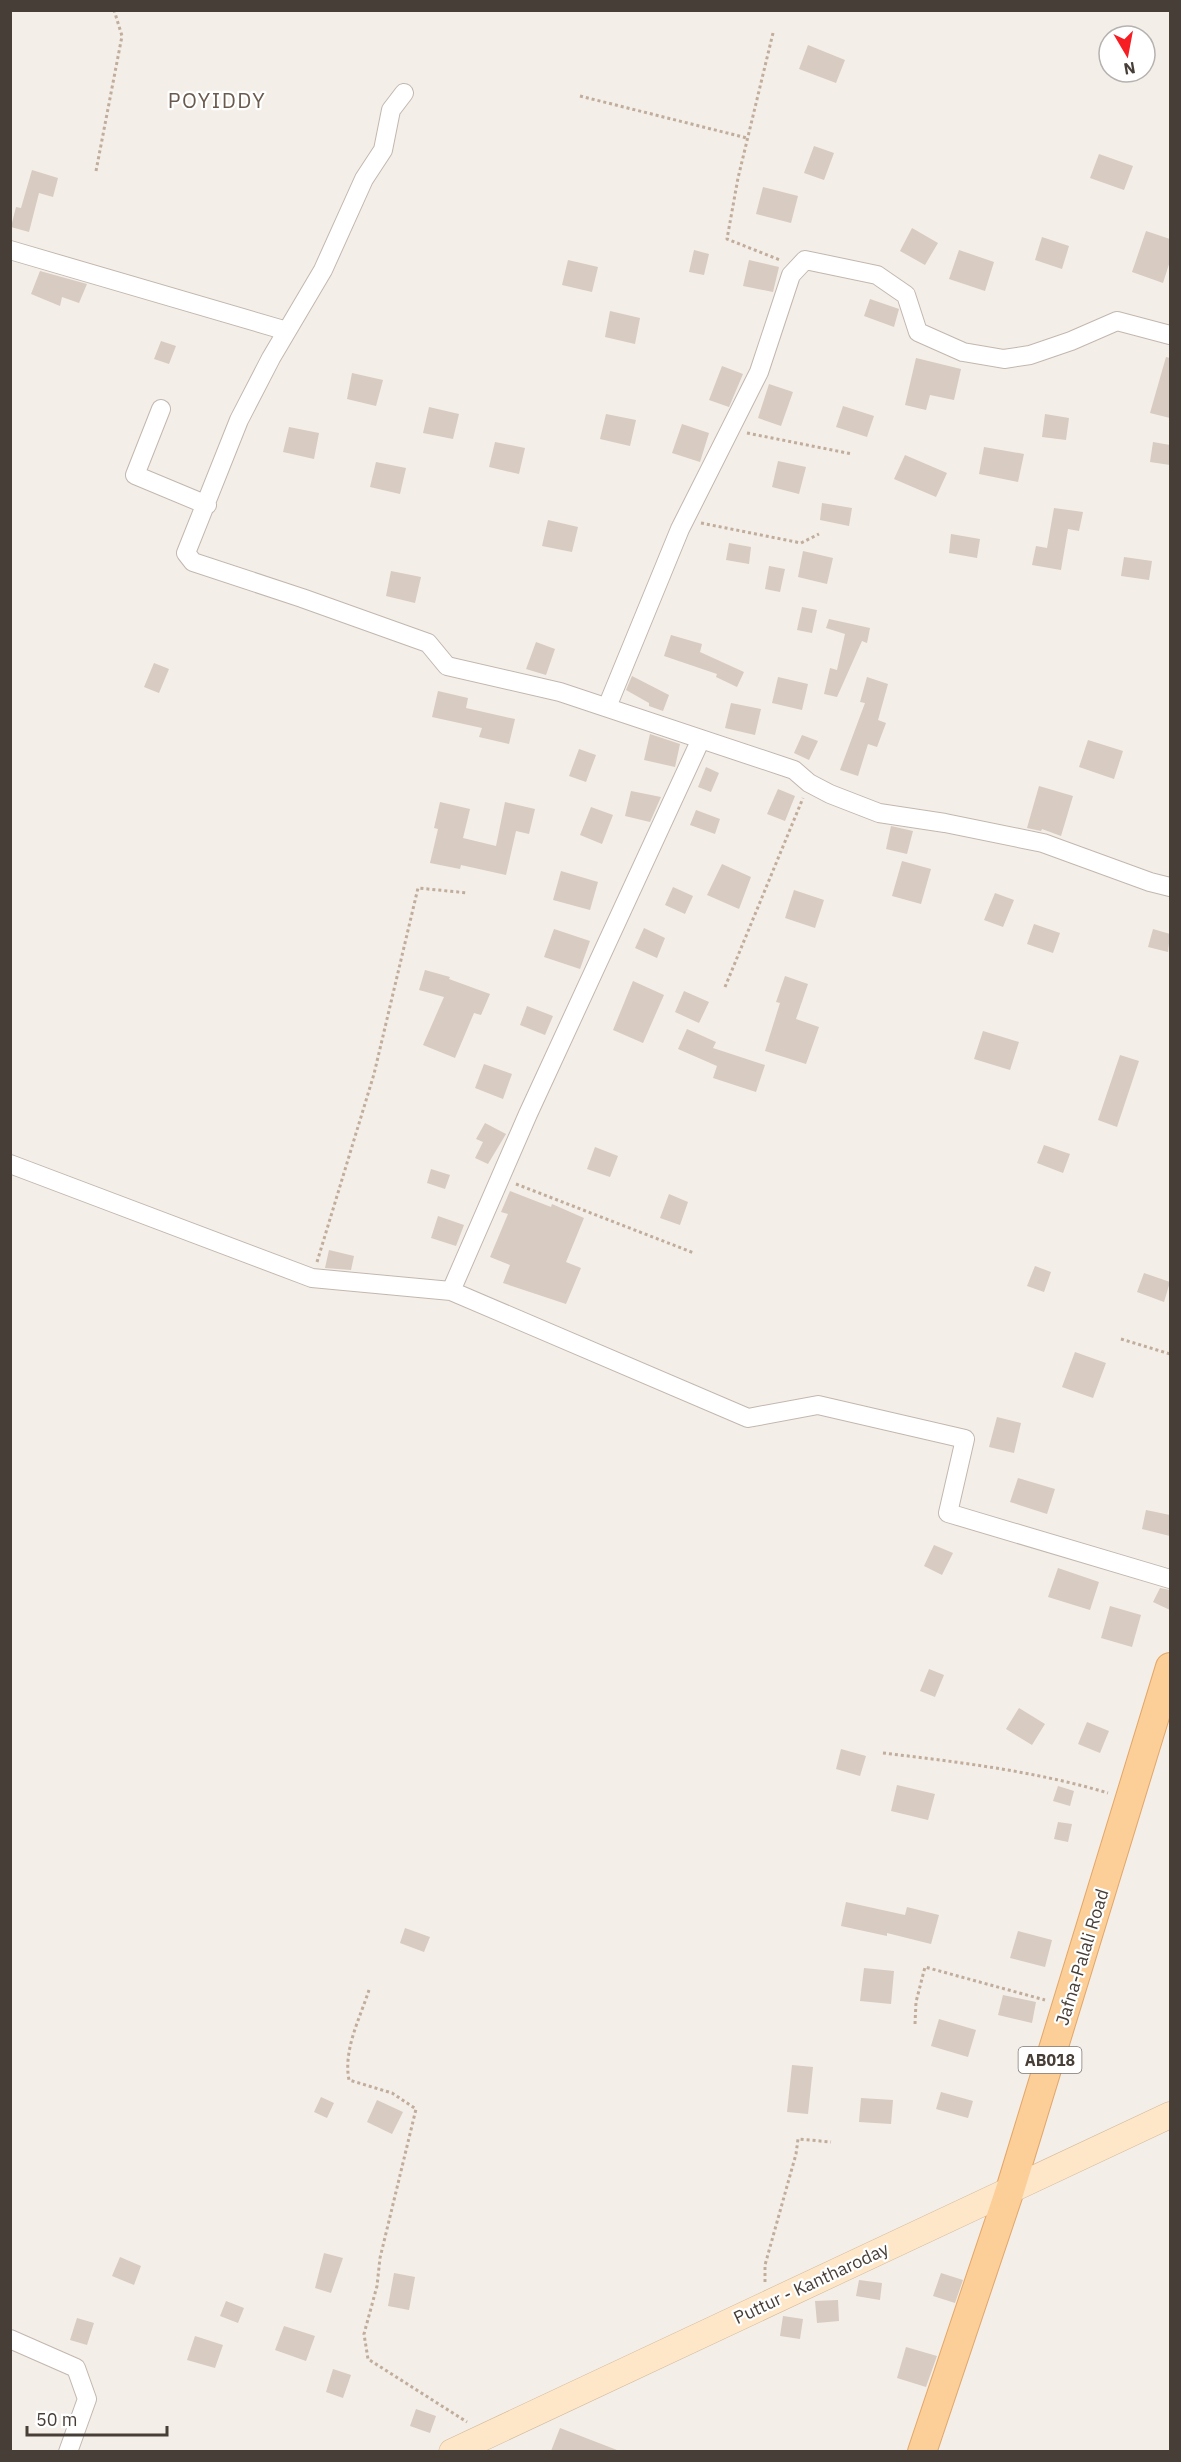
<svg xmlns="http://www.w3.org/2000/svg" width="1181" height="2462" font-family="'IBM Plex Sans',sans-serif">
<rect width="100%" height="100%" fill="#f4eee8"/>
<path fill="#d8cbc1" d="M808 45 845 60 836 83 799 69Z
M814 146 834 153 824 180 804 173Z
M1099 154 1133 166 1124 190 1090 178Z
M32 170 58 178 53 197 39 193 29 232 11 227 16 207 21 208Z
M763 187 798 196 791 223 756 214Z
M912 228 938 243 925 265 900 251Z
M1146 231 1170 239V261L1163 283 1132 272Z
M1042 237 1069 246 1062 269 1035 260Z
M694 250 709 254 704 275 689 272Z
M959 250 994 262 985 291 949 279Z
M568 260 598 267 592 292 562 285Z
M749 260 779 267 773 292 743 286Z
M40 271 87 284 79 303 62 297 60 306 31 294Z
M870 299 899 309 894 327 864 316Z
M610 311 640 318 635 344 605 337Z
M161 341 176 346 169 364 154 359Z
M1166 357 1170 358V418L1150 413Z
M916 358 961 369 954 400 930 395 926 410 905 405Z
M722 366 743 374 729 407 709 400Z
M352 373 383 380 376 406 347 399Z
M769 384 793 392 781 426 758 418Z
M843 406 874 416 867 437 836 427Z
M429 407 459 414 453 439 423 433Z
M606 414 636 420 630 446 600 439Z
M1045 414 1069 418 1066 440 1042 437Z
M682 424 709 433 700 462 672 453Z
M289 427 319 433 314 459 283 452Z
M495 442 525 448 519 474 489 467Z
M1153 442 1170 445V465L1150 462Z
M984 447 1024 454 1018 482 979 474Z
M905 455 947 473 936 497 894 479Z
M778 461 806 467 799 494 772 487Z
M376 462 406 468 400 494 370 487Z
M822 503 852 508 849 526 820 520Z
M1054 508 1083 512 1079 531 1068 529 1061 570 1032 565 1036 546 1047 548Z
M548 520 578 527 572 552 542 546Z
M951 534 980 539 977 558 949 553Z
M729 543 751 547 749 564 726 560Z
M803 551 833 558 827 584 798 577Z
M1124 557 1152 561 1149 580 1121 576Z
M769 566 785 569 780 592 765 589Z
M391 571 421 577 415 603 386 596Z
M802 607 817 610 812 633 797 630Z
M829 619 870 628 867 643 862 641 837 697 824 694 830 668 837 670 845 634 826 628Z
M671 635 702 644 700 652 744 672 737 687 716 677 717 674 664 656Z
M536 642 555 649 546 675 526 669Z
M154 663 169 669 159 693 144 687Z
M632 676 669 695 663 711 649 706V703L626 690Z
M778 677 808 684 802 710 772 703Z
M867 677 888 684 878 720 886 723 877 747 868 744 858 776 840 770 865 703 860 702Z
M438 691 468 698 466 708 515 719 509 744 479 737 482 728 432 717Z
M731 703 761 709 755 735 725 728Z
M650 734 680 744 675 767 644 760Z
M802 735 818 741 809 760 794 753Z
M1088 740 1123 751 1114 779 1079 767Z
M579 749 596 755 586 782 569 776Z
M706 767 719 773 711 792 698 787Z
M1039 786 1073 796 1061 836 1042 829 1041 831 1027 828Z
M778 789 795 796 785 821 767 814Z
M631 791 661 797 650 822 625 816Z
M440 802 470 809 463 838 496 846 505 802 535 809 529 834 516 831 506 875 461 865 460 869 430 863 438 829 434 828Z
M591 807 613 815 602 844 580 835Z
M696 810 720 819 715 834 690 825Z
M891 826 913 831 907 854 886 849Z
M902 861 931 869 921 904 892 896Z
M722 864 751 877 739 909 707 895Z
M561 871 598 882 590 910 553 900Z
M673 887 693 896 685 914 665 905Z
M794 890 824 900 815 928 785 918Z
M995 893 1014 900 1003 927 984 920Z
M1034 924 1060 933 1053 953 1027 944Z
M644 928 665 938 657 958 635 948Z
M554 929 590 941 580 969 544 957Z
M1153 929 1170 934 1168 952 1148 947Z
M425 970 450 977 449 979 490 994 481 1015 474 1013 455 1058 423 1045 444 997 419 990Z
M785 976 808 984 796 1019 819 1027 806 1064 765 1051 780 1003 776 1002Z
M633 981 664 995 643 1043 613 1030Z
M684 991 709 1002 699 1023 675 1012Z
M527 1006 553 1016 545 1035 520 1025Z
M687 1029 716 1042 713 1048 765 1065 756 1092 713 1078 717 1066 678 1049Z
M983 1031 1019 1042 1010 1070 974 1059Z
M1120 1055 1139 1061 1117 1127 1098 1120Z
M484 1064 512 1074 503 1099 475 1088Z
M485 1123 506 1134 488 1164 475 1158 483 1142 476 1139Z
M1044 1145 1070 1154 1063 1173 1037 1163Z
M595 1147 618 1156 610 1177 587 1169Z
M431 1169 450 1175 445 1189 427 1183Z
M510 1191 551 1207 552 1204 584 1218 566 1262 581 1268 566 1304 503 1283 510 1265 490 1257 508 1214 501 1212Z
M669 1194 688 1202 680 1225 660 1218Z
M438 1216 464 1225 456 1246 431 1238Z
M329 1250 354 1256 351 1270 325 1268Z
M1035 1266 1051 1272 1044 1292 1027 1286Z
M1144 1273 1170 1282 1164 1302 1137 1292Z
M1075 1352 1106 1363 1093 1398 1062 1387Z
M997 1417 1021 1423 1014 1453 989 1447Z
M1018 1478 1055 1489 1047 1514 1010 1502Z
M1146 1510 1170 1515V1536L1142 1529Z
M934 1545 953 1553 942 1575 924 1566Z
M1058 1568 1099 1582 1090 1610 1048 1597Z
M1160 1588 1170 1590V1610L1153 1602Z
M1110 1606 1141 1615 1132 1647 1101 1638Z
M929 1669 944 1675 935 1697 920 1691Z
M1019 1708 1045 1724 1032 1745 1006 1729Z
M1087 1722 1109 1731 1100 1753 1078 1744Z
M841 1749 866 1756 860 1776 836 1769Z
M897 1785 935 1794 928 1820 891 1811Z
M1058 1786 1074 1791 1070 1806 1053 1801Z
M1058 1822 1072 1824 1068 1842 1054 1839Z
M846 1902 905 1915 907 1907 939 1915 931 1944 887 1933V1936L841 1926Z
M405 1928 430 1937 424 1952 400 1943Z
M1018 1931 1052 1940 1045 1967 1010 1958Z
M864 1968 894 1971 891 2004 860 2001Z
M1003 1995 1036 2002 1032 2023 998 2015Z
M939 2019 976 2030 968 2057 931 2046Z
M792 2065 813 2067 808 2114 787 2112Z
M941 2092 973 2101 968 2118 936 2109Z
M321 2097 334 2103 327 2118 314 2112Z
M861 2098 893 2100 891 2124 859 2122Z
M377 2100 403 2112 392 2134 367 2122Z
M324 2253 343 2258 331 2293 315 2288Z
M120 2257 141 2266 134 2285 112 2276Z
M394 2273 415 2277 409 2310 388 2306Z
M941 2273 963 2280 955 2303 933 2296Z
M859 2280 882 2283 880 2300 856 2296Z
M838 2300 839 2321 817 2323 815 2301Z
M226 2301 244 2308 238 2323 220 2316Z
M783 2316 803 2319 800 2339 780 2336Z
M77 2318 94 2323 87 2345 70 2340Z
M284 2326 315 2336 306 2361 275 2350Z
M195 2336 223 2345 215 2368 187 2360Z
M906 2347 937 2356 926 2387 897 2378Z
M333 2369 351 2375 343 2398 326 2392Z
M416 2409 436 2416 430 2433 410 2426Z
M560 2428 617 2450V2451H551Z"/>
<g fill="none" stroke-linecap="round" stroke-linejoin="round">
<defs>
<path id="minor" d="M404 93 391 110 383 150 364 179 323 270 271 358 239 420 186 553 193 562 302 598 428 643 447 666 560 692 794 770 809 783 830 794 879 813 945 823 1043 843 1150 882 1170 887
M10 250 287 331
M161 409 135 475 207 505
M607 707 680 529 759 372 791 275 805 260 877 275 906 295 918 332 963 352 1004 359 1030 355 1071 341 1117 321 1170 335
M10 1164 312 1278 451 1291 748 1418 818 1405 965 1439 948 1513 1170 1579
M451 1291 528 1114 701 739
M10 2339 76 2368 87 2399 68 2452"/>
<path id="secondary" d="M452 2452 1170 2115"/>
<path id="primary" d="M922 2452 1010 2190 1170 1667"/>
</defs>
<use href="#minor" stroke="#c2b7ae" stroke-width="20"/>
<use href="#secondary" stroke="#d3b999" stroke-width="27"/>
<use href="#primary" stroke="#e2a768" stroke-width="30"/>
<path stroke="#c1ad9c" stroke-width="3" stroke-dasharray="3 3" stroke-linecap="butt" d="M773 33 738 178 727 239 780 260
M580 96 747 138
M96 171 122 36 114 10
M747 433 852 454
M701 523 801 543 819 534
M725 987 803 798
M516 1184 694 1253
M317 1262 374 1074 418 888 468 893
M1121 1339 1170 1354
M883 1753C958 1762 1035 1771 1108 1793
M369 1990C360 2018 343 2050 349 2080L392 2093 416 2109 380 2258 377 2286 364 2334 368 2359 467 2422
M915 2024 916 2002 925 1967 1045 2000
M765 2282V2265L796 2154 798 2139 831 2142"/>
<use href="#minor" stroke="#fff" stroke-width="18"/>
<use href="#secondary" stroke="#fee7c8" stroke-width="26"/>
<use href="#primary" stroke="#fcce98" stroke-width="28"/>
</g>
<g text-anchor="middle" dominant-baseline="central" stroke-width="4.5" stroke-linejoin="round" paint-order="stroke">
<rect fill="#fff" stroke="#7e7873" stroke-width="1.5" x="1018.5" y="2047" width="63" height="26" rx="4.5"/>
<g font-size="16" font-weight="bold" fill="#473e37">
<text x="1050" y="2060">AB018</text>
</g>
<g font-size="18" fill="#473e37" stroke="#fff">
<text transform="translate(1082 1957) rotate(-73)">Jafna-Palali Road</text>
<text transform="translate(811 2283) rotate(-25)">Puttur - Kantharoday</text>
</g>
<g font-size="21" letter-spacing="1.5" fill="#6a5a4e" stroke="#fff">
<text x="217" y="100">POYIDDY</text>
</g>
</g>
<rect width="1181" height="2462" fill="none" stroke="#473e37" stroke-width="24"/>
<g transform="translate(1127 54) rotate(170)"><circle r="28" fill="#ffffff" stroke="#b5b2af" stroke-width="1.5"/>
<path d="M0-4.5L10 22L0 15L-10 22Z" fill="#f61d23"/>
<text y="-9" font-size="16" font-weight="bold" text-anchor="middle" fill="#473e37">N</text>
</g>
<path d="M27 2426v9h140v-9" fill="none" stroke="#473e37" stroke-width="3"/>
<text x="36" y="2426" font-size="18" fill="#473e37" stroke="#ffffff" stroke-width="4.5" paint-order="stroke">50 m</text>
</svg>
